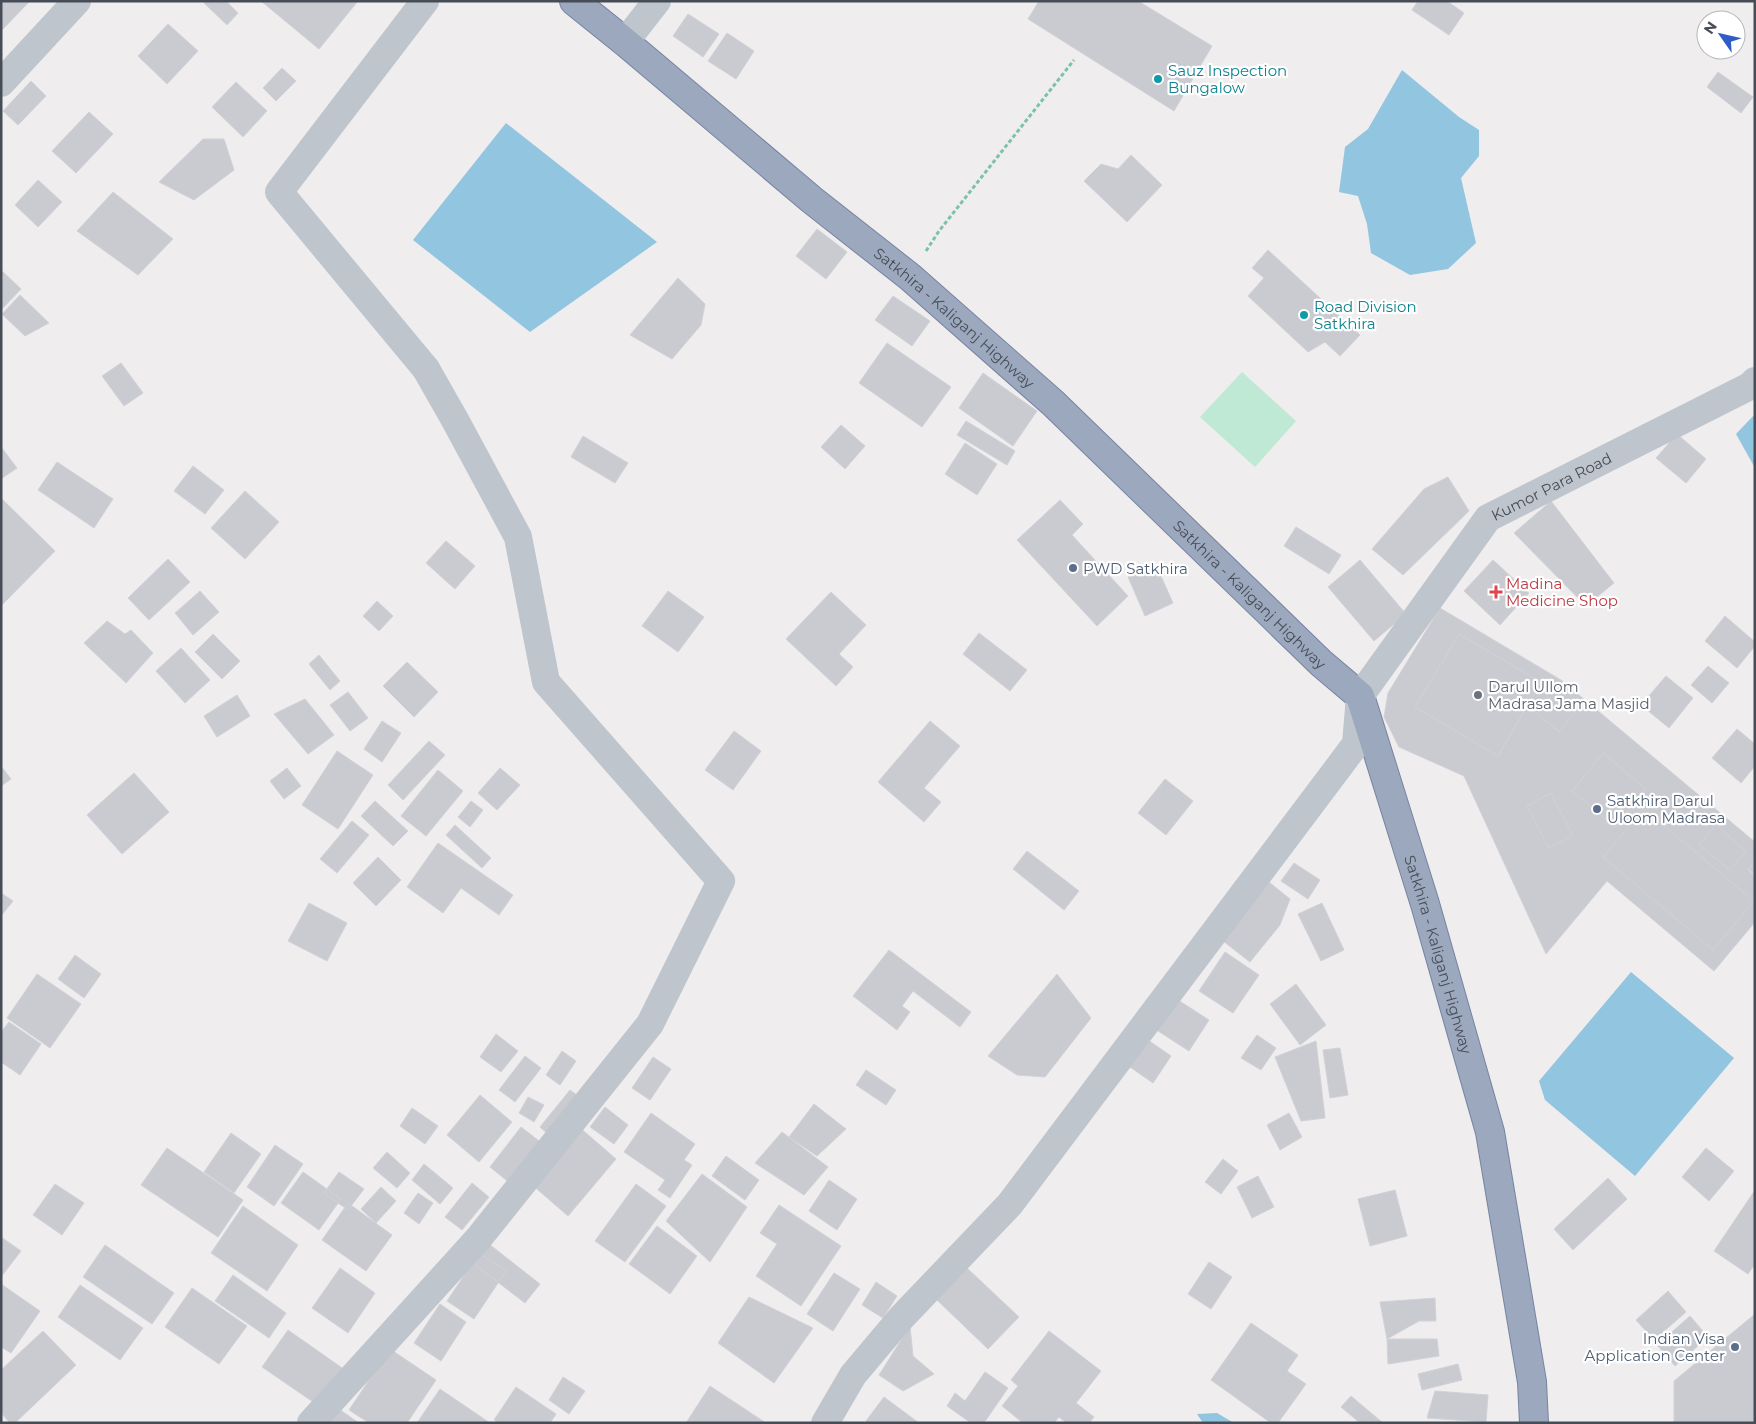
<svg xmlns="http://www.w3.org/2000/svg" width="1756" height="1424" font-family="Montserrat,sans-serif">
<rect width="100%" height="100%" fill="#efeded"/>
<path fill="#bfe8d5" d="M1242 372 1296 421 1255 467 1200 417Z"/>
<path fill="#92c5e0" d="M1402 70 1459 117 1479 130V156L1461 178 1476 243 1448 269 1410 275 1371 253 1367 224 1358 196 1339 192 1345 147 1368 129Z
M506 123 657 242 530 332 413 240Z
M1755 414V468L1736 434Z
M1631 972 1734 1058 1635 1176 1545 1100 1539 1081Z
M1217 1413 1234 1423H1203L1197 1414Z"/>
<path fill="#cacbd1" stroke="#d1d2d7" d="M1 1 29 2 1 31Z
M206 1H226L238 13 227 25 204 3Z
M261 1H358L319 49Z
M1039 1H1138L1212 46 1174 111 1028 19Z
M1418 1H1447L1464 13 1449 35 1412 10Z
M688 14 719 34 703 57 673 36Z
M168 24 198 51 167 84 138 56Z
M727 33 754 51 736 79 708 61Z
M282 68 296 81 276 101 263 88Z
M1718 72 1753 97 1741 113 1707 87Z
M31 81 46 96 18 125 3 111Z
M236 82 267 111 243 137 212 107Z
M89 112 113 134 76 173 52 151Z
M203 139H224L234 170 194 200 159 182Z
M1131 155 1162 185 1127 222 1084 181 1101 164 1118 169Z
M38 180 62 202 38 227 15 205Z
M113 192 173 239 138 275 77 231Z
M817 229 847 252 826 279 796 256Z
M1268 250 1360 335 1340 356 1325 342 1308 352 1248 296 1264 278 1252 268Z
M1 270 21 289 1 310Z
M678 278 705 304 701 325 672 359 630 335Z
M20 295 49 323 25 336 2 314Z
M893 296 930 321 912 346 875 320Z
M887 343 951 387 922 427 859 383Z
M121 363 143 393 124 406 102 376Z
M983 373 1037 411 1013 446 959 408Z
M966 421 1015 451 1007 465 957 435Z
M841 425 865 446 845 469 821 447Z
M1677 434 1706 459 1686 483 1656 458Z
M583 436 628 463 615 483 571 457Z
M965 443 997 464 977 495 945 474Z
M1 447 17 468 1 479Z
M57 462 113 499 94 528 38 490Z
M193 466 224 490 205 514 174 491Z
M1448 477 1469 511 1403 575 1372 549 1424 489Z
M245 491 279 522 245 559 211 528Z
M1 498 55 551 1 606Z
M1060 500 1083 524 1072 535 1128 596 1097 626 1017 540Z
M1551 501 1614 583 1586 606 1514 533Z
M1296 527 1341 555 1329 574 1284 546Z
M446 541 475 566 455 589 426 563Z
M168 559 190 582 149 620 128 598Z
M1360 560 1406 614 1374 641 1328 587Z
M1493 560 1529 593 1500 625 1464 591Z
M1156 565 1173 603 1145 616 1128 577Z
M200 591 219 612 193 635 175 613Z
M668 591 704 617 678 652 642 626Z
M831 592 866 625 839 654 853 667 836 686 786 639Z
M377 601 393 616 379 631 363 616Z
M1440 608 1561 680 1755 842V862L1748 870 1755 876V922L1714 971 1607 881 1546 954 1464 776 1399 747 1384 717 1388 693Z
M1725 616 1755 642V646L1737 668 1705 641Z
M107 621 125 634 131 630 153 653 126 683 84 643Z
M979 633 1027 670 1010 691 963 654Z
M213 634 240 661 222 679 195 652Z
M1459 634 1541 682 1498 756 1415 707Z
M181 648 210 680 185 703 156 671Z
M319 655 340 681 330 690 309 664Z
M407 662 438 692 414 717 383 686Z
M1708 666 1729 683 1712 703 1691 685Z
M1666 676 1693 698 1669 728 1641 705Z
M1540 682 1576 711 1559 732 1524 702Z
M348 692 368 718 350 731 330 705Z
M237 695 250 716 217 737 204 716Z
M305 699 334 735 308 754 274 714Z
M382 721 401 733 382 762 364 749Z
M930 721 960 746 924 788 941 802 924 822 878 782Z
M1737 729 1755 744V766L1741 783 1712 758Z
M734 731 761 751 733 790 705 770Z
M429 741 445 755 403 800 388 785Z
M337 751 373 775 338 829 302 805Z
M1603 753 1646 789 1615 827 1572 791Z
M1 766 11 779 1 786Z
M287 768 301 786 284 799 270 781Z
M500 768 520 785 497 810 478 793Z
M438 770 463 791 426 836 401 816Z
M134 773 169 812 122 854 87 815Z
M1165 779 1193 801 1166 835 1138 813Z
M1551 793 1573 836 1549 848 1527 806Z
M375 801 408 831 393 846 361 816Z
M471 801 483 810 470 827 458 817Z
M1644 809 1754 901 1713 950 1603 857Z
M352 821 369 835 337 873 320 859Z
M455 825 491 858 482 868 446 835Z
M1716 825 1746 851 1730 870 1699 845Z
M438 843 513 895 499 915 461 888 443 913 407 887Z
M1027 851 1079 891 1064 910 1013 869Z
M378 857 401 880 376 906 353 883Z
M1755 861V875L1748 869Z
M1294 863 1320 880 1308 899 1281 881Z
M1269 882 1290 899 1280 925 1250 962 1223 941Z
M1 893 13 901 1 916Z
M309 903 347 923 327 961 288 941Z
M1322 903 1344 950 1321 961 1298 914Z
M889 950 971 1012 960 1027 913 991 902 1006 910 1012 897 1030 853 996Z
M1225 952 1259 975 1233 1013 1199 991Z
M75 955 101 974 84 998 58 979Z
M37 974 81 1004 50 1048 7 1018Z
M1057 974 1091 1018 1045 1077 1017 1075 988 1056Z
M1296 984 1326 1025 1300 1045 1270 1004Z
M1175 998 1209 1020 1189 1051 1155 1029Z
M9 1022 41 1044 20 1075 1 1062V1032Z
M496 1034 518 1051 501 1072 480 1057Z
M1257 1035 1276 1048 1261 1070 1241 1058Z
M1148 1040 1171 1056 1153 1083 1130 1067Z
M1316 1041 1325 1118 1301 1121 1275 1057Z
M1340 1048 1348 1095 1330 1098 1323 1050Z
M562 1051 576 1061 560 1085 546 1075Z
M525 1056 541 1068 515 1102 499 1090Z
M653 1057 671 1069 650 1100 632 1088Z
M866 1070 896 1090 886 1105 856 1085Z
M570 1090 581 1098 550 1136 540 1127Z
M480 1095 512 1122 479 1162 447 1135Z
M528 1097 544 1105 534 1122 519 1113Z
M814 1104 846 1129 817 1156 789 1137Z
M605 1107 628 1125 614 1144 590 1127Z
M412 1108 438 1126 425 1144 400 1126Z
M651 1113 695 1144 684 1160 692 1165 670 1198 658 1190 665 1180 624 1152Z
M1289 1113 1302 1137 1280 1150 1267 1125Z
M578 1126 616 1159 568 1216 530 1183Z
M521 1127 543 1144 511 1184 490 1167Z
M782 1132 828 1167 804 1195 755 1163Z
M231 1133 261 1154 234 1193 204 1172Z
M275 1145 303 1164 274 1206 247 1187Z
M167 1148 243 1200 218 1237 141 1185Z
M1706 1148 1734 1171 1709 1201 1682 1177Z
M387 1152 410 1173 397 1188 373 1168Z
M726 1156 759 1180 745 1200 712 1176Z
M1223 1159 1238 1171 1221 1194 1205 1182Z
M424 1164 453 1188 440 1204 412 1180Z
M303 1172 341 1199 319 1230 281 1203Z
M339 1172 364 1189 348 1210 324 1193Z
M702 1174 747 1207 710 1262 666 1221Z
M1258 1176 1274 1207 1252 1218 1237 1187Z
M1608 1178 1627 1199 1573 1250 1554 1229Z
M829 1180 857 1199 837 1230 809 1211Z
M472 1183 489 1197 462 1230 445 1217Z
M55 1184 84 1203 62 1235 33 1215Z
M636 1184 666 1206 625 1262 595 1241Z
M381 1187 396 1201 376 1223 361 1209Z
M1395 1190 1407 1236 1370 1246 1358 1199Z
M1755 1190V1264L1748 1274 1714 1251Z
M418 1193 433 1203 419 1224 404 1213Z
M348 1203 392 1235 366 1271 322 1240Z
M779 1205 841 1246 801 1306 756 1276 777 1244 760 1233Z
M243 1206 298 1245 267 1291 211 1253Z
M657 1226 697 1256 670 1294 629 1264Z
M1 1237 21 1251 1 1277Z
M489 1244 540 1284 525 1303 474 1264Z
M105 1245 174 1293 152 1324 83 1277Z
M479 1253 506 1271 474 1319 447 1301Z
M1209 1262 1232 1277 1211 1309 1188 1294Z
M340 1268 375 1293 348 1333 312 1308Z
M967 1268 1019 1317 988 1349 937 1300Z
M834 1273 860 1289 833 1331 807 1314Z
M233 1275 286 1313 269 1338 215 1301Z
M876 1282 897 1296 883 1318 862 1305Z
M1 1284 40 1311 11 1353 1 1347Z
M80 1285 143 1328 120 1360 58 1317Z
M192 1288 247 1326 219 1364 165 1327Z
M1668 1291 1686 1312 1654 1340 1636 1320Z
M749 1297 813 1328 774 1383 718 1343Z
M1435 1298 1436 1321H1419L1387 1339 1380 1302Z
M440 1304 466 1322 441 1361 414 1343Z
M1755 1314V1423H1674V1381Z
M1690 1316 1708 1337 1675 1366 1657 1345Z
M1251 1323 1298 1355 1287 1371 1306 1384 1278 1423H1271L1211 1380Z
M910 1326 913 1356 934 1374 903 1391 879 1375Z
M288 1330 345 1370 319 1406 262 1367Z
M43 1331 76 1365 15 1423H10L1 1413V1370Z
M1049 1331 1101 1371 1076 1403 1094 1417 1089 1423H1066L1059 1417 1054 1423H1023L1002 1406 1018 1386 1011 1380Z
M1387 1339H1437L1439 1356 1388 1364Z
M390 1349 436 1380 407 1423H369L349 1410Z
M1458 1364 1462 1380 1422 1390 1418 1374Z
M985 1372 1008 1388 984 1423H971L947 1406 955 1393 965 1401Z
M563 1377 585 1391 569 1414 549 1400Z
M710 1386 766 1423H686Z
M516 1387 556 1414 550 1423H499L494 1420Z
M440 1389 490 1423H417Z
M1435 1391 1488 1395 1486 1422 1427 1418Z
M1351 1396 1383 1423H1360L1341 1407Z
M884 1397 919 1423H868L866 1421Z
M336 1407 359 1423H326Z"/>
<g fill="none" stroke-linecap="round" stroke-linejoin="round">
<defs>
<g id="trunk">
<path id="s2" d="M574 1 625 42 812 200 910 277 1053 403 1321 663 1360 696 1425 904 1490 1132 1532 1382 1534 1423"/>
</g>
</defs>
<use href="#trunk" stroke="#7584a1" stroke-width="30"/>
<path stroke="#7cc1a9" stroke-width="3" stroke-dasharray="4 2.5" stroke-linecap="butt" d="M926 251 939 231 1074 60"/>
<path stroke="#bfc5cd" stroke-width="28" d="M425 1 279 192 426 369
M825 1423 853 1375 901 1318 1010 1204 1356 744 1360 696"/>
<g stroke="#bfc5cd" stroke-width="28">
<path d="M625 42 657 1"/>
<path d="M1 83 77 1"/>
<path id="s1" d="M1360 696 1488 518 1750 386 1755 381"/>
<path d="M311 1423 478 1239 650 1024 721 881 546 682 518 537 455 420 426 369"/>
</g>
<use href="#trunk" stroke="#9ca8be" stroke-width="28"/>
</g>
<g fill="#0f9aa8" stroke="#fff" stroke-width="2">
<circle cx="1158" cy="79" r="5"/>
<circle cx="1304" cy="315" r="5"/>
</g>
<g fill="#5c6f8a" stroke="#fff" stroke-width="2">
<circle cx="1073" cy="568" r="5"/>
<circle cx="1597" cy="809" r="5"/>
<circle cx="1735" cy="1347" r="5"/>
</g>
<path fill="#e0444e" stroke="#fff" stroke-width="2" d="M1493.5 584.5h5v5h5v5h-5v5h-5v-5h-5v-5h5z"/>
<circle fill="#6b7280" stroke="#fff" stroke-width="2" cx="1478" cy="695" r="5"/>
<g text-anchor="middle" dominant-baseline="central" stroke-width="4.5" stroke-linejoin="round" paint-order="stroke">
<g font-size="15" fill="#0d838f" stroke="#fff" text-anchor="start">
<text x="1168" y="70">Sauz Inspection<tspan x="1168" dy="17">Bungalow</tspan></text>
<text x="1314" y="306">Road Division<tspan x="1314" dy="17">Satkhira</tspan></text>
</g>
<g font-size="15" fill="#474d57" stroke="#fff">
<text stroke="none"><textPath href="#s2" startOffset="495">Satkhira - Kaliganj Highway</textPath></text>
<text stroke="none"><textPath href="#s1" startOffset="290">Kumor Para Road</textPath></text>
<text stroke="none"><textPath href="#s2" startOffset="900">Satkhira - Kaliganj Highway</textPath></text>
<text stroke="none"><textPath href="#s2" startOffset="1320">Satkhira - Kaliganj Highway</textPath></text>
</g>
<g font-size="15" fill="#4e5e75" stroke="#fff" text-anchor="start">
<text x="1083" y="568">PWD Satkhira</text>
<text x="1607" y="800">Satkhira Darul<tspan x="1607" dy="17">Uloom Madrasa</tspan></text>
<text x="1725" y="1338" text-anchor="end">Indian Visa<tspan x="1725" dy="17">Application Center</tspan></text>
</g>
<g font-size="15" fill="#be3a42" stroke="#fff" text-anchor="start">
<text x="1506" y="583">Madina<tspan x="1506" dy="17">Medicine Shop</tspan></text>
</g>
<g font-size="15" fill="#5b616d" stroke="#fff" text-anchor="start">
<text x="1488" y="686">Darul Ullom<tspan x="1488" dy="17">Madrasa Jama Masjid</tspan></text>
</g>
</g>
<rect width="1756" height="1424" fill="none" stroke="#474d57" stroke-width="5"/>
<g transform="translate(1721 35) rotate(304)"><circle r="24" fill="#ffffff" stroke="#b5b8bc"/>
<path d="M0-4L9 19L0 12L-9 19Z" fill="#2f5cc6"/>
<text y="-8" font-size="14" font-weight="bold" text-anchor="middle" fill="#474d57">N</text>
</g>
</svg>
